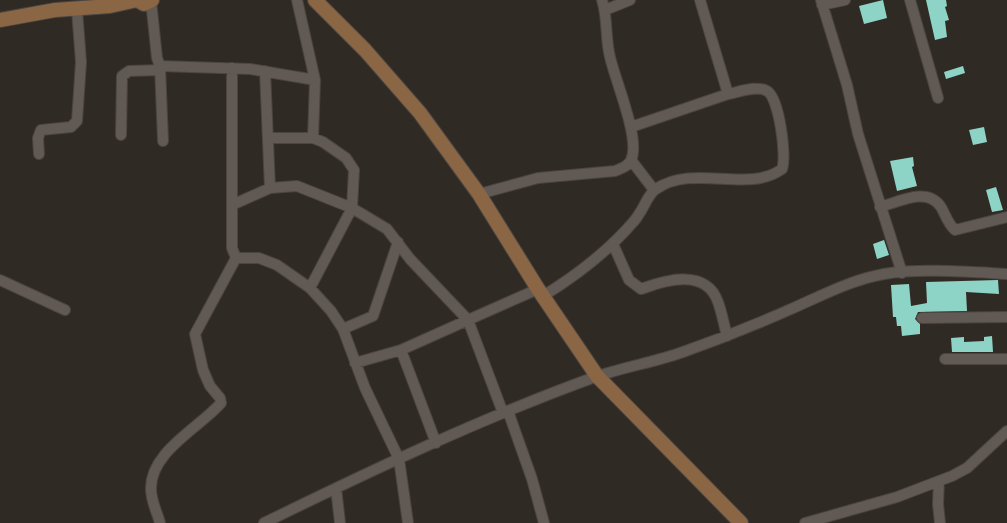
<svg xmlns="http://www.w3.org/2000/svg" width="1007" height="523" font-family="'Varela Round',sans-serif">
<rect width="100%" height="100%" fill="#302a25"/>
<path fill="#8dd4c6" d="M883 0 887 18 864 24 859 6Z
M926 0H946L947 6 945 7 949 20 945 21 947 37 935 40Z
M963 66 965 73 946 79 944 72Z
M984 127 987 142 973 145 969 130Z
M913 157 914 166 912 167 917 186 897 191 890 161Z
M996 187 1003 210 992 212 986 190Z
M884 240 889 255 877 259 873 244Z
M998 280 999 294 966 292 967 311 918 312 915 319 920 324V334L902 336 901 326H897L896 317H893L891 285 909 284 911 306 927 303 926 282Z
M992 336 993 352H952L951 338 964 337V342L984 341V337Z"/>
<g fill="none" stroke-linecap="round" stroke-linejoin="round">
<defs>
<path id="street" d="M297 0 315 80 313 138
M821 0 847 85 858 134 902 273
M910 0 938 98
M151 1 157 58 160 66 250 69 315 80
M822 5 845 0
M605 10 630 0
M160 66 163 141
M232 68V248L236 258H259L277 265 310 288 331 311 343 329 365 388 399 459 408 523
M265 71 270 188
M631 127 728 94 700 0
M121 135 122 76 129 71 161 70
M268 138H313L323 142 346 158 354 170 352 208 310 288
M39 154 38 138 41 130 71 127 77 121 81 62 77 10
M631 160 654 190
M479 194 538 178 615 171C621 168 628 167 631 160 641 140 615 80 610 57 605 38 608 18 602 0
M232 205 270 188 297 186 352 208 387 229 410 259 468 320 538 289
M880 207C899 202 927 186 941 207 945 214 948 224 955 230L1007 217
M613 244 629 280 641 289C666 280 706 268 718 302 722 313 724 325 727 336
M0 280 65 310
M543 296C574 277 602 256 627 229 631 224 636 220 639 214 645 206 648 194 656 189 694 163 748 194 782 169 787 157 779 97 767 91 757 85 739 92 728 94
M922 318 1007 317
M343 329 373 316 398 242
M401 350 436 443
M945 359H1007
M355 363 401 350 468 320 503 413
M508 411 532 479 544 523
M939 481 938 504 940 523
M336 488 340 523
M160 523C157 512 151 501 151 489 150 452 199 428 221 403L220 398 210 386 203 370 195 334 236 258
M264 523C372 470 482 418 595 377 624 367 655 362 683 352 720 339 755 325 791 309 821 296 850 280 884 274 919 268 970 272 1007 274
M805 523 897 497 952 476 967 468 1007 431"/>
<path id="secondary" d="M137 0 144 4 152 0
M315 0 365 50 420 113 479 194 538 289 597 376 741 523
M0 20 55 10 110 6 137 0"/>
</defs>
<use href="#street" stroke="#4a4541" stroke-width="12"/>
<use href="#secondary" stroke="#4a4541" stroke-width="16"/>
<use href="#street" stroke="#615954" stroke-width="10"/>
<use href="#secondary" stroke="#8b6645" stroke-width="14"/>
</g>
</svg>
